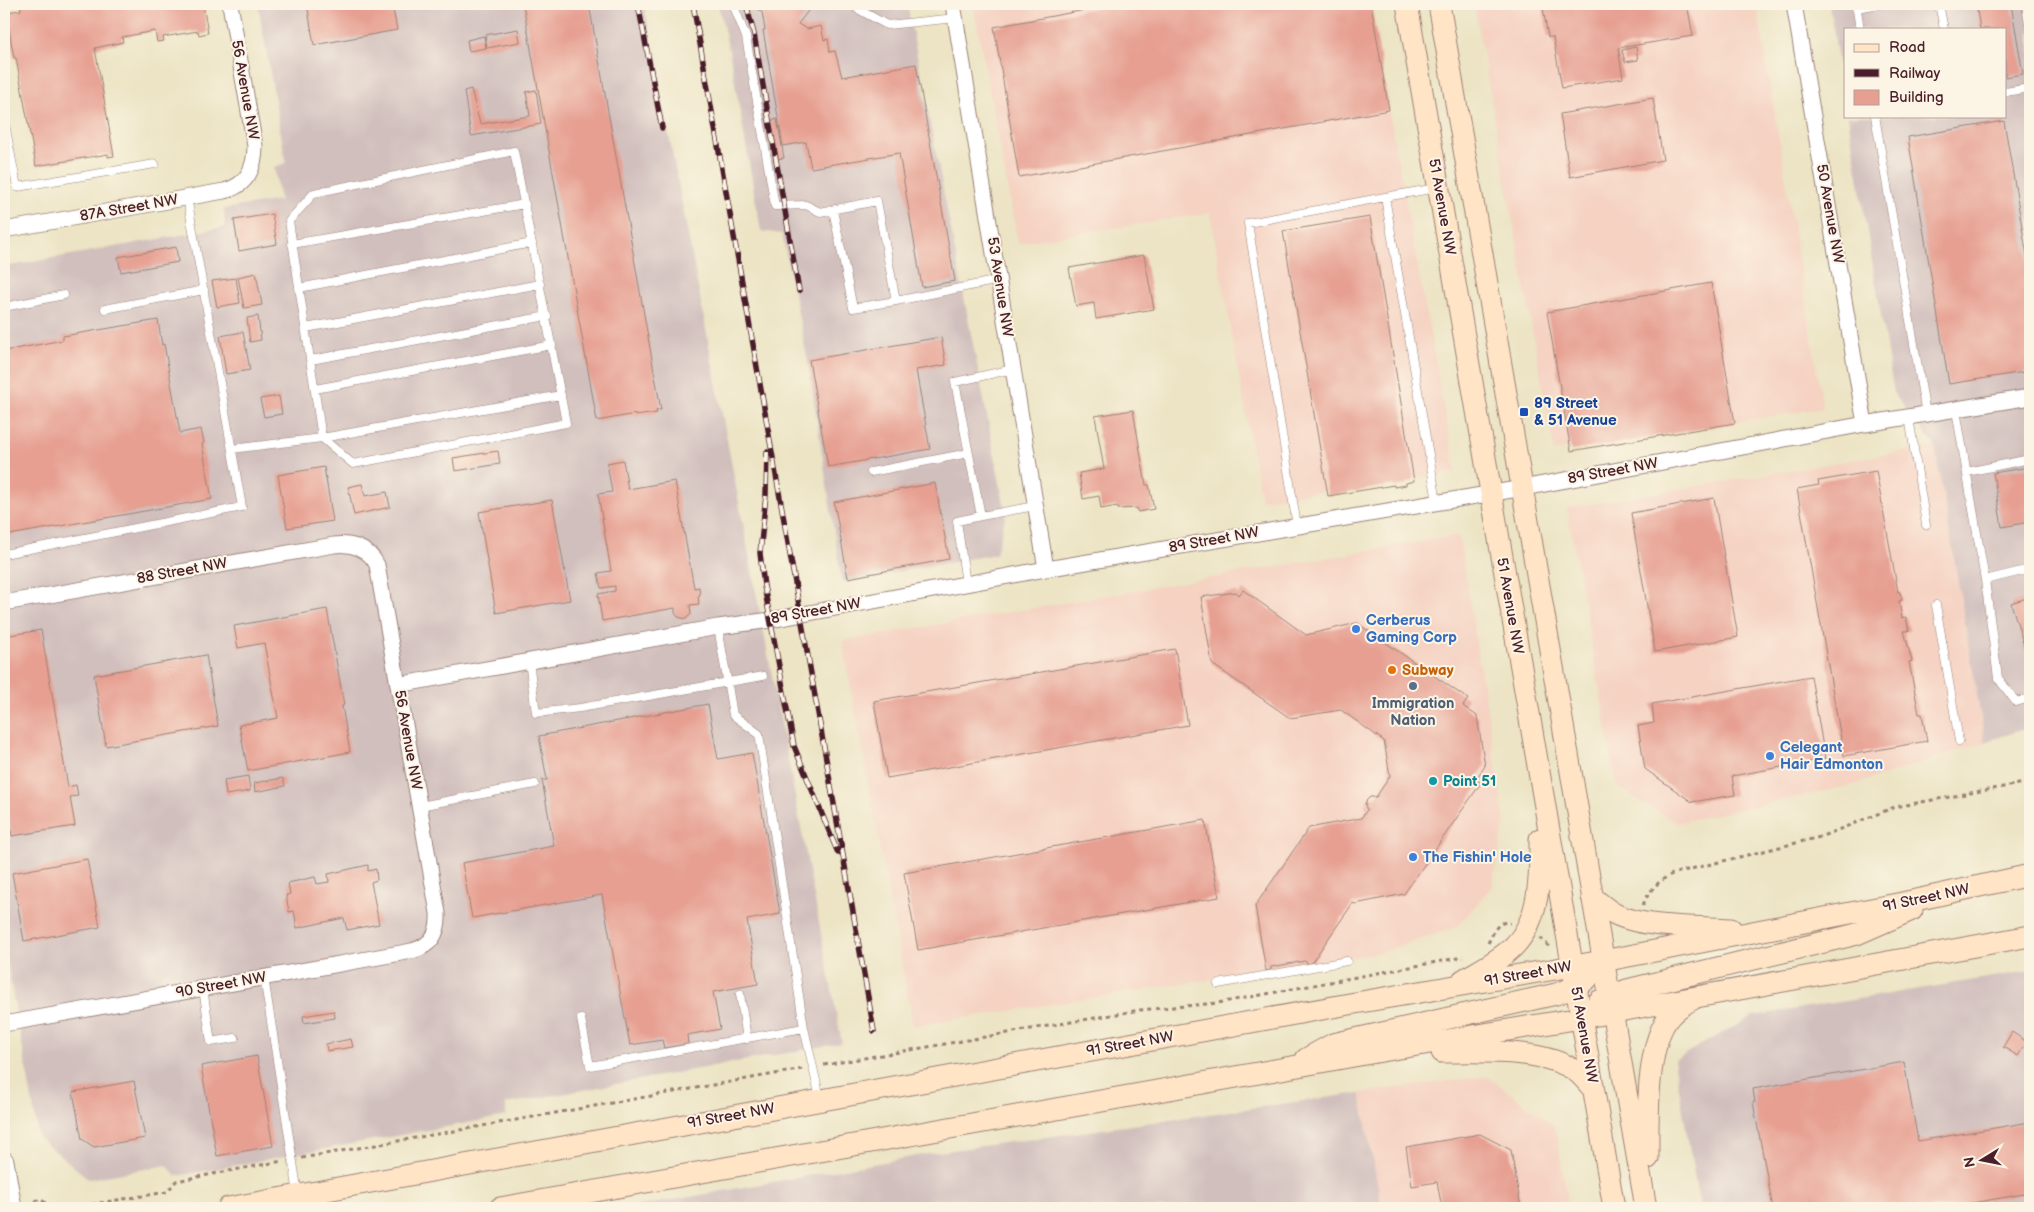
<svg xmlns="http://www.w3.org/2000/svg" width="2034" height="1212" font-family="'Balsamiq Sans',sans-serif">
<rect width="100%" height="100%" fill="#fcf5e5"/>
<filter id="ink" filterUnits="userSpaceOnUse"><feTurbulence type="fractalNoise" baseFrequency=".02" numOctaves="2"/><feDisplacementMap in="SourceGraphic" scale="10" xChannelSelector="R" yChannelSelector="G"/><feConvolveMatrix kernelMatrix="1 2 1 2 8 2 1 2 1" color-interpolation-filters="sRGB"/></filter>
<filter id="wash" filterUnits="userSpaceOnUse"><feTurbulence type="fractalNoise" baseFrequency=".0096" numOctaves="4" result="noise"/><feDisplacementMap in="SourceGraphic" scale="20" xChannelSelector="R" yChannelSelector="G"/><feGaussianBlur stdDeviation="1.12" result="paint"/><feColorMatrix in="noise" values="0 0 0 0 0 0 0 0 0 0 0 0 0 0 0 0 0 1.4 0 .05"/><feComposite in="paint" operator="in"/></filter>
<g filter="url(#wash)">
<rect width="100%" height="100%" fill="#ece4c4"/>
<path fill="#f5d2c2" d="M973 4H1369L1456 472 1261 500 1210 213 1018 243Z
M1474 4H1757L1823 408 1554 451Z
M1935 446 1985 742 1854 785 1676 823 1617 787 1567 508Z
M1459 535 1505 822 1492 886 1457 927 1379 953 913 1026 842 641Z
M1487 1076 1555 1126 1569 1208H1382L1360 1093Z"/>
<path fill="#d1bfbd" d="M258 4H644L842 1043 506 1104V1116L176 1176 167 1165 89 1179 39 1138 4 946V267L225 227 224 209 280 200 274 167 286 163Z
M718 4H907L1006 514 996 554 842 582 807 357 782 234 761 231 730 55Z
M1829 4H2030V727L1985 742 1935 446 1894 394 1848 116H2005V29H1845V102Z
M2030 971V1208H1700L1674 1060 1753 1016Z
M1360 1093 1382 1208H629L939 1152Z"/>
<g id="blocks">
<path fill="#e69f91" d="M20 4H203L208 33 199 35 198 31 163 37 164 41 157 42 155 31 122 37 123 42 95 48 114 156 108 157V154L36 166 16 58H14L6 12 21 10Z
M307 4H392L397 30 314 45Z
M523 4H589L661 410H656L657 413 635 416V414L597 421Z
M758 4H806L811 7 798 24 807 29 821 26 824 40 828 39 830 52 835 51 842 77 916 64 955 281 922 287 899 153 811 168 806 142 783 146 763 30H765L762 12 756 8Z
M1117 4H1371L1389 110 1019 177 994 27Z
M1548 4H1687L1693 36 1618 48 1623 78 1562 88 1553 37H1548L1543 8 1548 7Z
M1976 4H2011L2023 74 2005 77V29H1980Z
M518 29 520 42 487 48 485 35Z
M484 36 486 48 469 51 467 40Z
M1636 47 1638 60 1625 62 1622 50Z
M471 89 480 124 530 116 526 92 536 90 541 124 471 136 464 91Z
M1653 98 1663 160 1570 177 1560 114Z
M777 119 784 158 776 159 770 121Z
M2004 121 2030 274V371L1949 384 1908 137Z
M272 214 277 244 239 251 234 220Z
M1370 217 1414 481 1406 483V485L1394 487V485L1328 496 1283 231Z
M176 247 178 262 121 272 118 257Z
M1144 255 1154 309 1096 319 1094 303 1076 306 1069 268Z
M256 273 262 305 244 308 238 277Z
M236 278 240 303 217 307 212 281Z
M1711 283 1735 423 1571 451 1547 312Z
M258 316 261 340 250 342 247 318Z
M158 320 162 345 164 344 180 433 201 429 204 443 202 444 212 499 4 536V351L63 340V336Z
M243 332 250 370 226 374 220 336Z
M941 337 946 365 916 370 930 449 828 467 809 360Z
M279 396 282 414 264 417 260 399Z
M1133 410 1146 485H1149L1154 509 1138 512 1137 508 1118 509 1117 506 1101 509 1099 496 1083 499 1079 473 1104 469 1095 416Z
M498 451 500 464 455 471 453 458Z
M623 460 628 489 675 481 694 588 699 587 700 596H698L699 604 690 605 691 614 686 619 678 617 675 613V608L602 621 598 594 615 591V586L601 588 598 573 611 571 598 494 612 492 607 463Z
M324 467 333 521 287 528 278 475Z
M2030 467V522L2002 527 1993 473Z
M1876 471 1898 592H1900L1902 600 1899 601 1902 618 1906 617 1909 631H1904L1912 661 1909 662 1919 714H1922L1927 741 1844 756 1797 489 1819 485 1818 481Z
M935 483 949 559 848 578 834 502Z
M362 484 365 496 387 492 390 507 354 515 348 487Z
M1714 498 1738 637 1655 652 1631 513Z
M552 500 570 600 496 613 479 512Z
M1243 590 1306 635 1357 623 1468 699 1463 706 1477 716 1485 766 1476 779 1481 783 1404 894 1355 904 1353 903 1310 965 1305 961 1271 967V970L1266 971 1255 906 1309 828 1361 818 1367 810 1365 805 1366 801 1370 797H1376L1390 776 1384 741 1341 710 1290 718 1212 664 1201 597 1236 592 1239 595Z
M2030 597V665L2011 603Z
M327 609 344 705 342 706 350 752 248 771 239 725 278 718 264 643 238 648 234 626Z
M41 630 68 787 76 785 78 796 70 797 75 826 12 836 4 787V636Z
M1175 649 1188 725 887 778 874 701Z
M206 655 218 726 106 746 94 675Z
M1811 676 1825 759 1732 776 1735 795 1692 802 1645 769 1638 726 1654 723 1652 704Z
M708 704 718 759 752 753 780 914 747 920 758 984 713 992 720 1029 687 1035 688 1044 664 1048 662 1040 630 1045 602 895 472 918 462 863 554 846 542 780H547L539 736Z
M248 776 250 791 226 795 224 780Z
M283 778 285 786 255 792 254 783Z
M1205 820 1219 897 918 950 904 873Z
M87 859 100 927 24 941 12 873Z
M368 865V871L376 869 377 880 371 882 379 924 347 930 344 918 297 928 294 911 289 912 286 895 290 894 288 883 315 877 317 884 329 882 328 874Z
M334 1011 335 1018 304 1023 303 1016Z
M2012 1032 2027 1042 2018 1056 2003 1047Z
M351 1039 353 1047 327 1051 326 1044Z
M257 1056 273 1146 217 1156 201 1066Z
M1904 1062 1918 1141 2030 1122V1193L1943 1208H1773L1753 1102H1755L1753 1089Z
M134 1081 145 1138 94 1147 82 1139 73 1092Z
M1480 1134 1511 1150 1521 1208H1442L1437 1182 1412 1186 1406 1147Z
M870 1204 871 1208H855V1207Z"/>
</g>
</g>
<g filter="url(#ink)">
<use href="#blocks" fill-opacity="0" stroke="#9b8278" stroke-width="1"/>
<g fill="none" stroke-linecap="round" stroke-linejoin="round">
<defs>
<path id="service" d="M739 4 735 9 746 37 775 206 806 205 820 212 877 201 896 301 999 280
M849 4 887 25 956 18
M1856 4 1860 29
M1939 4 1944 29
M2026 4 2030 31
M1856 8 1880 4
M2005 92 2030 88
M1875 116 1926 414
M4 119 17 187 155 164
M1385 197 1437 188
M833 210 853 308 896 301
M292 244 525 204
M299 288 532 243
M4 307 64 295
M105 309 204 290
M306 328 540 284
M311 360 547 316
M1013 369 955 382 981 516 1035 506
M315 389 552 345
M1956 410 1985 580 1998 678 2016 702 2030 698
M1909 417 1926 525
M322 438 561 395
M232 449 322 438 289 221 314 193 514 151 566 423 353 464 322 438
M871 472 969 453
M1967 472 2030 459
M1297 526 1248 223 1385 197 1437 502
M4 554 242 507 187 197
M1985 580 2030 569
M966 584 957 521 981 516
M1936 605 1959 741
M718 627 733 715 759 734 804 1028
M529 661 536 713 580 708 763 676
M420 806 535 784
M264 977 298 1194
M1218 984 1347 961
M203 988 211 1042 235 1038
M740 994 747 1039
M581 1019 590 1066 804 1028 820 1098"/>
<path id="minor" d="M953 4 1046 569
M1794 4 1865 424
M4 230 224 191C247 186 255 168 255 146L230 4
M4 603 334 545C351 543 369 548 377 565L438 913C439 932 433 945 412 951L4 1024
M398 685 718 627 771 620 1046 569 1523 488 1865 424 2030 397"/>
<path id="tertiary" d="M4 1161 12 1208"/>
<path id="secondary" d="M1407 4 1614 1208
M1439 4 1646 1208
M1592 897C1600 903 1608 911 1617 915 1649 929 1696 926 1731 929
M1463 980C1480 970 1500 960 1514 946 1541 918 1540 875 1540 839
M1599 1001 1627 990 1857 934 1912 910
M1442 1052C1481 1052 1545 1048 1577 1072 1583 1077 1588 1083 1593 1089
M1306 1059 1333 1044 1556 994 1576 987 1587 979
M1648 1158C1648 1121 1646 1052 1666 1021 1673 1011 1683 1004 1693 999
M228 1208 1355 1003 1603 961 1902 903 2030 875
M500 1208 1382 1051 1581 1018 2030 936"/>
</defs>
<use href="#service" stroke="#9b8278" stroke-width="9"/>
<use href="#minor" stroke="#9b8278" stroke-width="17"/>
<use href="#tertiary" stroke="#9b8278" stroke-width="21"/>
<use href="#secondary" stroke="#9b8278" stroke-width="23"/>
<path stroke="#9b8278" stroke-width="3" stroke-dasharray="4 4" stroke-linecap="butt" d="M1643 905C1649 890 1660 879 1675 873L1820 837 1895 807 2030 782
M1540 938 1550 947
M1488 943C1494 933 1496 920 1510 923
M824 1065 1140 1010 1218 1003 1463 957
M302 1158 803 1069
M28 1205 40 1199 53 1208
M68 1208 167 1192 176 1181 282 1161"/>
<use href="#service" stroke="#fff" stroke-width="8"/>
<use href="#minor" stroke="#fff" stroke-width="15"/>
<use href="#tertiary" stroke="#fff" stroke-width="19"/>
<use href="#secondary" stroke="#ffe4c6" stroke-width="21"/>
<defs>
<path id="rail" d="M638 4 662 128
M693 4 874 1031
M746 4 754 34 799 291
M767 452 766 495 760 553 764 586 794 746 838 853"/>
</defs>
<use href="#rail" stroke="#4a1f2b" stroke-width="5.5"/>
<use href="#rail" stroke="#fcf5e5" stroke-width="4" stroke-dasharray="11" stroke-linecap="butt"/>
</g>
</g>
<rect fill="#1a4fb4" stroke="#fcf5e5" stroke-width="2" x="1519" y="407" width="10" height="10" rx="2.5"/>
<g fill="#3f7fe0" stroke="#fcf5e5" stroke-width="2">
<circle cx="1356" cy="629" r="5"/>
<circle cx="1770" cy="756" r="5"/>
<circle cx="1413" cy="857" r="5"/>
</g>
<circle fill="#e8710a" stroke="#fcf5e5" stroke-width="2" cx="1392" cy="670" r="5"/>
<circle fill="#5c6f8a" stroke="#fcf5e5" stroke-width="2" cx="1413" cy="686" r="5"/>
<circle fill="#0f9aa8" stroke="#fcf5e5" stroke-width="2" cx="1433" cy="781" r="5"/>
<g text-anchor="middle" dominant-baseline="central" stroke-width="4" stroke-linejoin="round" paint-order="stroke">
<g font-size="15" fill="#4a1f2b" stroke="#fcf5e5">
<text transform="translate(245 90) rotate(80)">56 Avenue NW</text>
<text transform="translate(1442 207) rotate(80)">51 Avenue NW</text>
<text transform="translate(129 208) rotate(-10)">87A Street NW</text>
<text transform="translate(1830 214) rotate(80)">50 Avenue NW</text>
<text transform="translate(1000 287) rotate(81)">53 Avenue NW</text>
<text transform="translate(1613 471) rotate(-10)">89 Street NW</text>
<text transform="translate(1214 540) rotate(-10)">89 Street NW</text>
<text transform="translate(182 571) rotate(-10)">88 Street NW</text>
<text transform="translate(1510 606) rotate(80)">51 Avenue NW</text>
<text transform="translate(816 611) rotate(-10)">89 Street NW</text>
<text transform="translate(408 740) rotate(80)">56 Avenue NW</text>
<text transform="translate(1926 898) rotate(-12)">91 Street NW</text>
<text transform="translate(1528 974) rotate(-10)">91 Street NW</text>
<text transform="translate(221 985) rotate(-10)">90 Street NW</text>
<text transform="translate(1584 1035) rotate(80)">51 Avenue NW</text>
<text transform="translate(1130 1044) rotate(-10)">91 Street NW</text>
<text transform="translate(731 1116) rotate(-10)">91 Street NW</text>
</g>
<g font-size="15" font-weight="bold" fill="#164399" stroke="#fcf5e5" text-anchor="start">
<text x="1534" y="403">89 Street<tspan x="1534" dy="17">&amp; 51 Avenue</tspan></text>
</g>
<g font-size="15" font-weight="bold" fill="#366cbe" stroke="#fcf5e5" text-anchor="start">
<text x="1366" y="620">Cerberus<tspan x="1366" dy="17">Gaming Corp</tspan></text>
<text x="1780" y="747">Celegant<tspan x="1780" dy="17">Hair Edmonton</tspan></text>
<text x="1423" y="857">The Fishin' Hole</text>
</g>
<g font-size="15" font-weight="bold" fill="#c56008" stroke="#fcf5e5" text-anchor="start">
<text x="1402" y="670">Subway</text>
</g>
<g font-size="15" font-weight="bold" fill="#4e5e75" stroke="#fcf5e5">
<text x="1413" y="703">Immigration<tspan x="1413" dy="17">Nation</tspan></text>
</g>
<g font-size="15" font-weight="bold" fill="#0d838f" stroke="#fcf5e5" text-anchor="start">
<text x="1443" y="781">Point 51</text>
</g>
</g>
<rect width="2034" height="1212" fill="none" stroke="#fcf5e5" stroke-width="20"/>
<rect x="1844" y="28" width="162" height="90" fill="#fcf5e5" stroke="#b59f9b"/>
<rect x="1854" y="44" width="25" height="8" fill="#ffe4c6" stroke="#b59f9b"/>
<text x="1889" y="52" font-size="15" fill="#4a1f2b">Road</text>
<rect x="1854" y="69" width="25" height="8" fill="#4a1f2b" stroke="#b59f9b"/>
<text x="1889" y="78" font-size="15" fill="#4a1f2b">Railway</text>
<rect x="1854" y="90" width="25" height="15" fill="#e69f91" stroke="#b59f9b"/>
<text x="1889" y="102" font-size="15" fill="#4a1f2b">Building</text>
<g transform="translate(1982 1160) rotate(260)" stroke="#fcf5e5" stroke-width="4" paint-order="stroke">
<path d="M0-4L9 19L0 12L-9 19Z" fill="#4a1f2b"/>
<text y="-8" font-size="14" font-weight="bold" text-anchor="middle" fill="#4a1f2b">N</text>
</g>
</svg>
